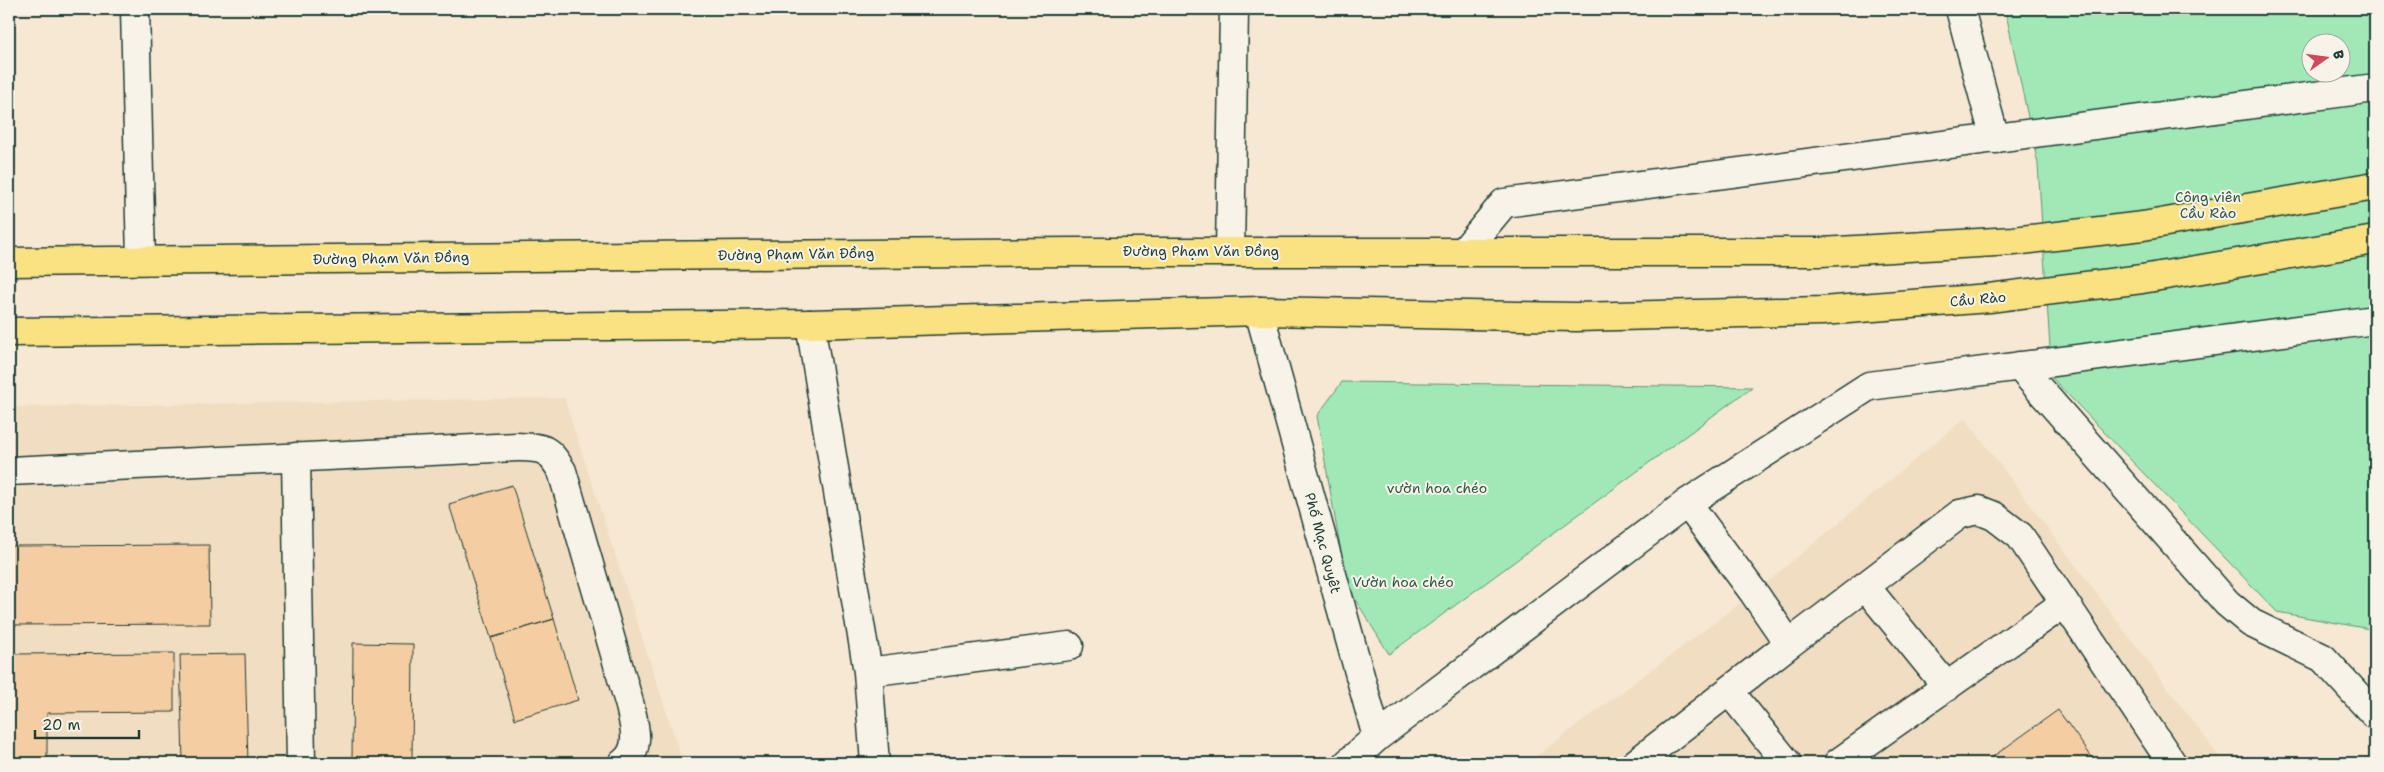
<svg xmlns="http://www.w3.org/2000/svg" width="2384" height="772" font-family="'Shantell Sans',sans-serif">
<rect width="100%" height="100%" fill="#f6e8d3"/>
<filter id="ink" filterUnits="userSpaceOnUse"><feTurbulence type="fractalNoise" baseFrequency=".02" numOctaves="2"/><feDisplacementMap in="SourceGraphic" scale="10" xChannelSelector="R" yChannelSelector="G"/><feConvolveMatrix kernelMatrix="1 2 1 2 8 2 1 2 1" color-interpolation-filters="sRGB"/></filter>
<g filter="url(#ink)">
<path fill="#f1ddc2" d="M564 398 683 763H9V407Z
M1965 418 2224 763H1527L1754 593Z"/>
<path fill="#a0e9b7" stroke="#609376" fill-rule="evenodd" d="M2005 9H2375V630L2277 612 2052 378 2038 164ZM2312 42H2342V72H2312Z
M1342 382 1752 387 1389 654 1347 586 1317 416Z"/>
<path fill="#f4cda3" stroke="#1f3d34" d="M512 485 554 619 491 638 449 504Z
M209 545 210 624 9 625V546Z
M554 619 578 700 515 719 491 638Z
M353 643 413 644 412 763H352Z
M174 653V712L47 713V763H9V654Z
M245 654 248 763H183L180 655Z
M2058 710 2096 763H1984Z"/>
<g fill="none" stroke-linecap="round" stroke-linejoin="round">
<defs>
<path id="minor" d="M135 9 141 260
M1960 9 1995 139
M1465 250 1504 203 2375 88
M1230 252 1234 9
M1259 311 1377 737 1348 763
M810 324 868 672 875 763
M2019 366 2227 603 2251 623 2323 658 2375 715
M296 457 301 763
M9 471 517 447C545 448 547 447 562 471L630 706C634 724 642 750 623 763
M1865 586 1947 687
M1789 644 1960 514 1979 510 1994 516 2020 536 2172 763
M868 672 1069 646
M1729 691 1787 763
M1377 737 1687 503 1869 386 2375 320
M1636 763 1789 644 1754 593 1687 503
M1838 763 2065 603"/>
<path id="major" d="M9 262 1071 252H1821L2013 241 2143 226 2375 186
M9 332 810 324 1259 311 1576 317 1822 311 1989 298 2142 279 2375 240"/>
</defs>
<use href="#minor" stroke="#1f3d34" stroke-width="31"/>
<use href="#major" stroke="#1f3d34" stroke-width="31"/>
<use href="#minor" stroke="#f7f3e8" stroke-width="28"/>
<use href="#major" stroke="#fae181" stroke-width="28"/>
</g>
</g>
<g text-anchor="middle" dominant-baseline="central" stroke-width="4" stroke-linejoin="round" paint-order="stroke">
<g font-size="14" fill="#325748" stroke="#f7f3e8">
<text x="2208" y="197">Công viên<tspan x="2208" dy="16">Cầu Rào</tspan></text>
<text x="1437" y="488">vườn hoa chéo</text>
<text x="1403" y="582">Vườn hoa chéo</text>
</g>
<g font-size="14" fill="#1f3d34" stroke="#f7f3e8">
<text x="1201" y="251">Đường Phạm Văn Đồng</text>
<text transform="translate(796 254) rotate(-1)">Đường Phạm Văn Đồng</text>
<text transform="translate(391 258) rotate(-1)">Đường Phạm Văn Đồng</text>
<text transform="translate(1978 299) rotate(-5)">Cầu Rào</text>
<text transform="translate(1323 543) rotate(75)">Phố Mạc Quyêt</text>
</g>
</g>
<rect width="2384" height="772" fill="none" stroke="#f7f3e8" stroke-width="30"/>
<rect x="15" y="15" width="2354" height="742" fill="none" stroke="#1f3d34" stroke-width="2" filter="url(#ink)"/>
<g transform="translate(2326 58) rotate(76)"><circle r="24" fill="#f7f3e8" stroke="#a1aaa0"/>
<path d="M0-4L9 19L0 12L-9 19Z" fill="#d1495b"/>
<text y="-8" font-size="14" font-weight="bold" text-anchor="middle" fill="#1f3d34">B</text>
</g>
<path d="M35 730v8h104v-8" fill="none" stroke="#1f3d34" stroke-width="2.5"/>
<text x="42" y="730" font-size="15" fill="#1f3d34" stroke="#f7f3e8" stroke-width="4" paint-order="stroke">20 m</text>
</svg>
